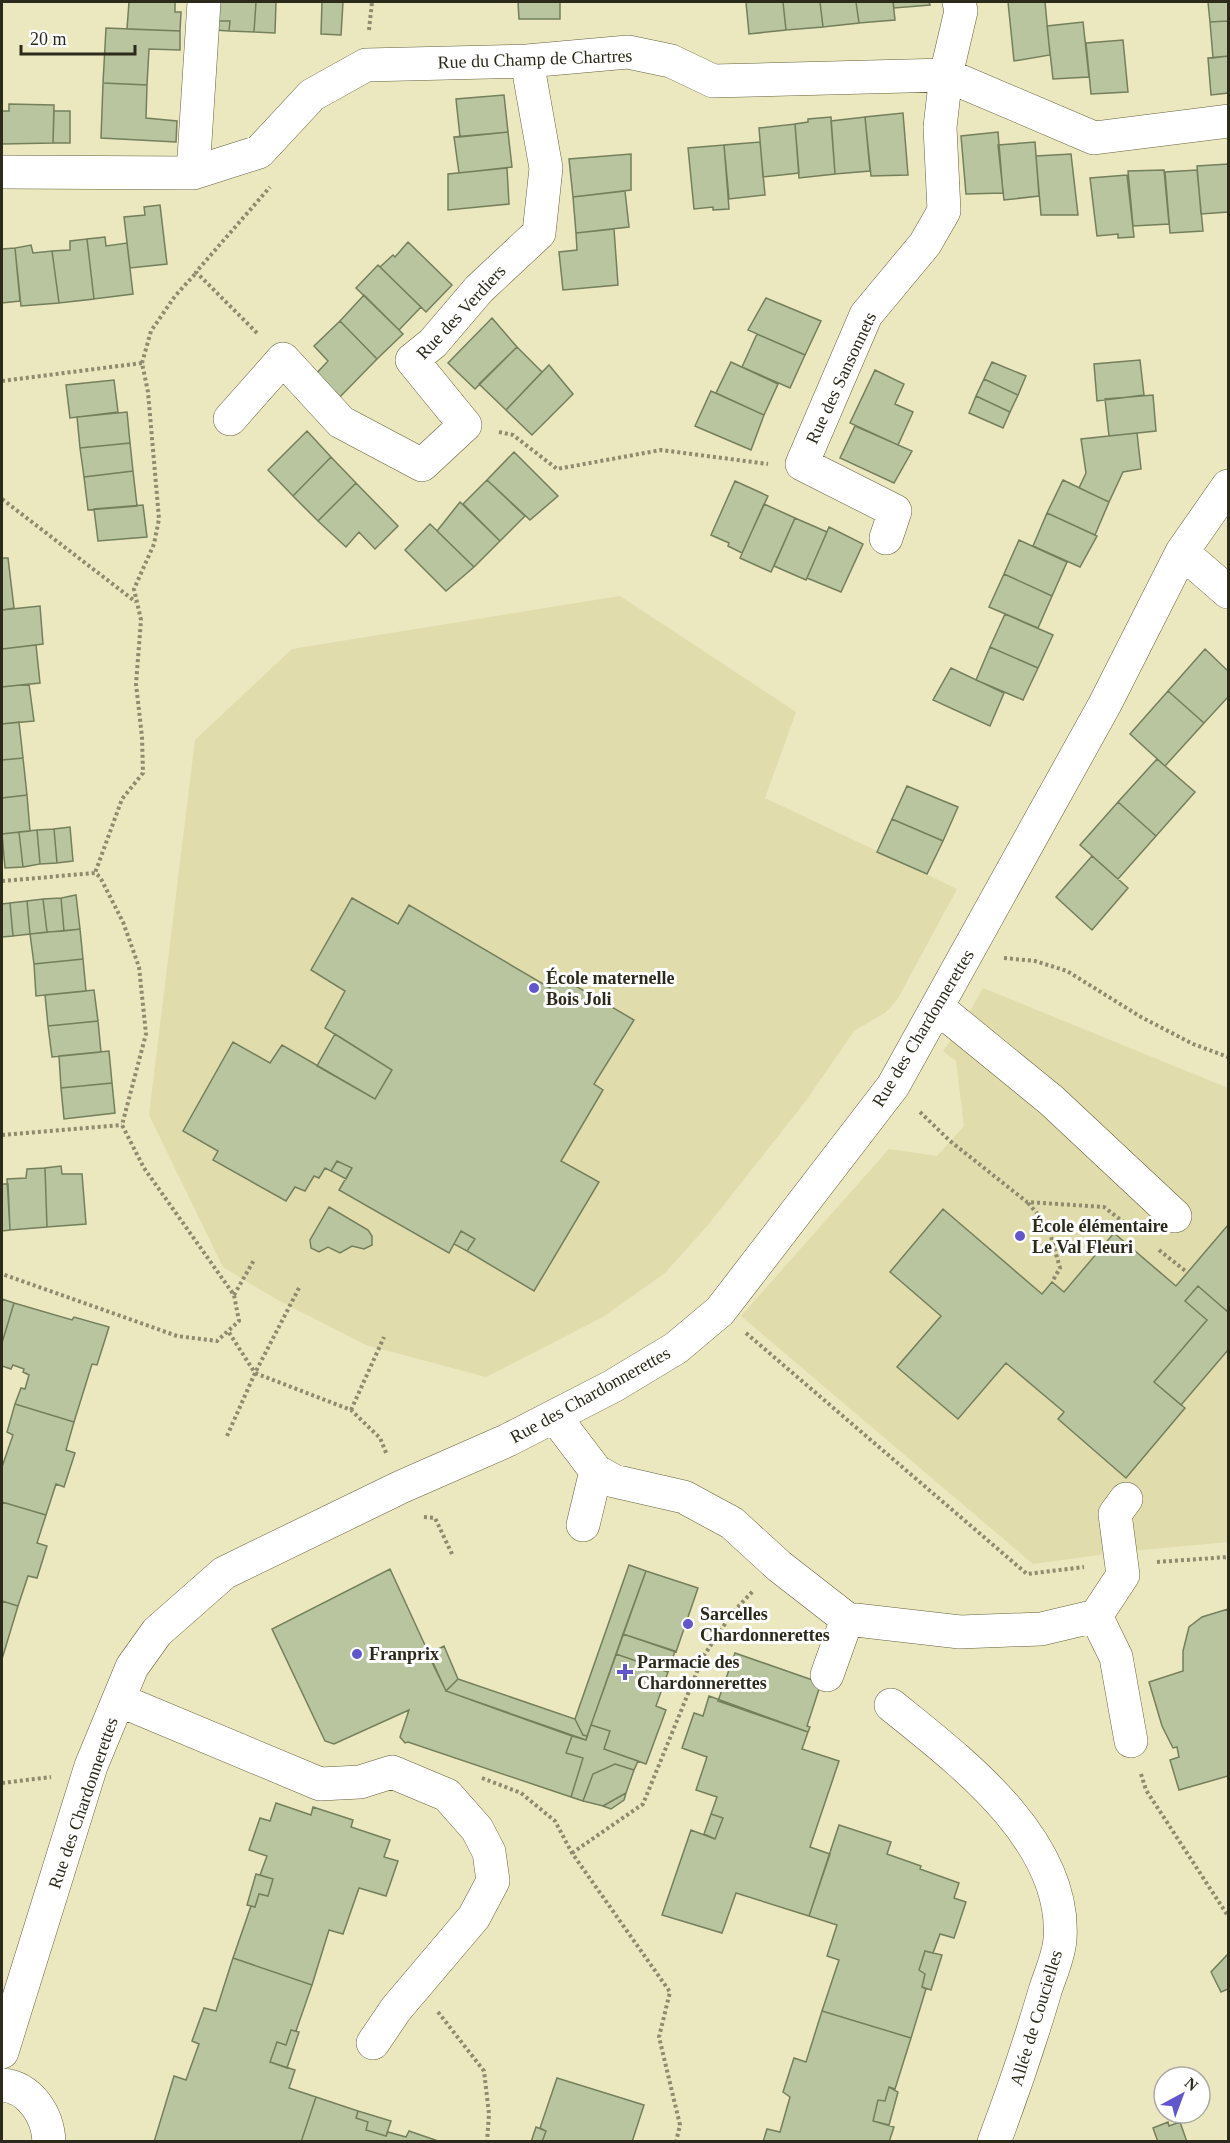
<svg xmlns="http://www.w3.org/2000/svg" width="1230" height="2143" font-family="Georgia,serif">
<rect width="100%" height="100%" fill="#ebe7be"/>
<path fill="#e1dcac" d="M620 596 796 712 765 798 957 889 897 1000 886 1012 854 1031 805 1102 707 1226 665 1273 603 1317 486 1377 366 1345 276 1299 223 1267 149 1115 195 740 292 649Z
M983 988 1228 1088V1542L1120 1552 1033 1564 741 1316 889 1149 937 1156 964 1126 956 1061 943 1051 954 1036 979 1022 970 1011Z"/>
<path fill="#b9c59f" stroke="#747f5c" stroke-width="1.5" d="M129 2H175V12H181L180 31 127 29Z
M217 2H256L254 32 229 31 230 21H216Z
M256 2H276L275 33 254 32Z
M322 2H343L341 35 321 34Z
M518 2H560V19H519Z
M746 2H783L786 30 749 34Z
M783 2H820L823 27 786 30Z
M820 2H856L859 23 823 27Z
M856 2H893L895 20 859 23Z
M893 2H929L930 5 894 8Z
M1008 2H1045L1050 55 1014 61Z
M1208 2H1228V21L1210 22Z
M216 21H230L229 31 214 30Z
M1228 21V56L1213 58 1210 22Z
M1083 22 1089 77 1053 79 1047 26Z
M106 28 180 31V50L149 49 147 85 103 83Z
M1123 40 1128 92 1091 94 1086 43Z
M1228 56V93L1211 95 1208 58Z
M103 83 147 85 146 118 177 121 176 142 101 138Z
M504 95 508 132 460 137 456 99Z
M9 104 54 105 53 143 2 144V111H9Z
M54 111H70V143H53Z
M903 113 908 175 871 176 865 117Z
M831 117 835 174 799 178 795 124 808 122V119Z
M865 117 870 171 835 174 831 121Z
M795 124 799 173 763 177 759 128Z
M508 132 512 167 459 173 454 137Z
M998 132 1003 193 966 194 961 136Z
M760 142 765 195 729 199 724 145Z
M1035 142 1039 196 1004 200 998 145Z
M724 145 729 209 713 210V207L694 209 688 148Z
M631 154V190L573 197 569 159Z
M1071 154 1078 215H1041L1036 156Z
M1228 164V212L1201 214 1197 166Z
M507 168 509 204 448 210V174Z
M1164 170 1169 224 1133 226 1128 171Z
M1197 170 1203 231 1170 233 1165 172Z
M1127 175 1134 237 1118 238V234L1097 236 1090 178Z
M625 191 629 227 576 233 573 197Z
M160 205 167 264 130 268 124 217 145 215 144 207Z
M614 229 618 285 563 290 559 252 577 250 576 233Z
M105 237 106 246 127 243 133 294 94 299 87 239Z
M87 239 94 299 59 303 52 251 70 250V241Z
M408 242 452 285 426 312 380 267 393 255 395 257Z
M31 245 33 253 52 251 59 303 21 306 15 248Z
M15 248 20 301 2 303V249Z
M378 265 421 307 399 330 356 288Z
M364 295 403 334 377 359 340 321Z
M766 298 821 321 805 355 748 330Z
M492 318 517 347 475 389 448 363Z
M340 321 377 359 336 401 313 377 328 361 314 346Z
M757 334 805 355 790 388 742 367Z
M517 347 542 372 506 410 479 384Z
M1140 360 1144 395 1097 401 1094 364Z
M731 362 778 384 764 415 716 393Z
M992 362 1026 376 1018 395 984 379Z
M549 365 573 394 532 435 506 410Z
M875 370 904 384 895 404 913 412 898 445 850 423Z
M984 379 1018 395 1010 412 976 396Z
M114 380 118 412 70 418 66 385Z
M711 391 764 415 751 450 695 426Z
M1153 395 1156 431 1109 436 1105 399Z
M976 396 1010 412 1003 428 969 413Z
M127 412 130 443 80 448 77 417Z
M855 426 912 451 894 483 840 458Z
M307 431 331 457 293 496 268 470Z
M1137 433 1141 469 1123 472 1109 502 1079 488 1086 473 1081 439Z
M130 443 133 471 84 477 80 448Z
M514 452 558 496 530 520 487 480Z
M331 457 356 483 318 521 293 496Z
M133 471 137 506 88 510 84 477Z
M487 480 525 516 500 541 463 504Z
M1063 480 1109 502 1095 535 1047 513Z
M735 481 768 496 742 553 728 546 729 543 711 535Z
M356 483 398 526 375 549 359 532 346 547 318 521Z
M460 502 500 541 474 567 437 531Z
M764 504 795 518 771 572 740 558Z
M143 505 147 537 98 541 94 509Z
M1047 513 1097 536 1080 567 1033 546Z
M795 518 827 532 806 580 774 566Z
M430 524 474 567 446 591 405 550Z
M829 527 863 544 841 592 807 578Z
M1019 540 1067 562 1052 596 1004 574Z
M2 558H8L14 608 2 610Z
M1004 574 1052 596 1038 628 989 607Z
M40 606 43 644 2 649V610Z
M1005 614 1053 635 1038 668 990 647Z
M36 645 40 683 2 687V649Z
M990 647 1038 668 1023 700 976 680Z
M1205 649 1228 671V697L1204 723 1168 691Z
M951 668 1004 693 990 726 933 700Z
M29 684 34 721 2 724V687Z
M1168 691 1204 723 1165 766 1130 734Z
M19 722 23 758 2 760V724Z
M23 758 27 795 2 798V760Z
M1157 759 1195 792 1156 836 1118 802Z
M907 786 958 807 943 841 892 819Z
M27 795 30 831 2 834V798Z
M1118 802 1156 836 1118 879 1080 845Z
M892 819 943 841 927 874 877 852Z
M70 827 73 861 57 863 54 829Z
M54 829 57 863 40 864 37 830Z
M37 830 40 864 23 867 19 832Z
M19 832 23 867 5 868 2 834Z
M1092 856 1128 888 1092 930 1056 897Z
M76 895 80 929 64 931 61 898Z
M61 898 64 931 47 932 43 899Z
M352 898 398 924 409 905 550 988 557 975 634 1020 594 1084 603 1090 561 1161 599 1182 534 1291 467 1251 475 1239 461 1231 449 1253 339 1190 352 1168 337 1161 331 1171 325 1168 319 1178 314 1176 305 1191 295 1187 286 1201 213 1160 218 1151 183 1131 233 1042 270 1063 282 1045 375 1099 392 1070 325 1028 345 991 311 970Z
M43 899 47 932 30 934 27 901Z
M27 901 30 934 13 936 10 903Z
M10 903 13 936 2 937V904Z
M80 929 83 959 34 964 30 934Z
M83 959 86 991 36 996 34 964Z
M94 990 98 1021 48 1026 45 995Z
M98 1021 101 1052 52 1057 48 1026Z
M335 1034 392 1070 375 1099 317 1066Z
M109 1051 112 1083 61 1088 59 1056Z
M112 1083 115 1113 64 1119 61 1088Z
M337 1161 352 1168 346 1179 331 1171Z
M61 1166 62 1174H82L86 1224 47 1227 45 1168Z
M45 1168 47 1227 10 1230 7 1179 26 1178 27 1169Z
M2 1184H8L10 1230 2 1231Z
M329 1207 368 1230 372 1236V1245L364 1249 352 1246 340 1253 328 1247 319 1252 311 1248 310 1240Z
M943 1209 1042 1294 1052 1282 1064 1292 1114 1233 1176 1286 1228 1225V1312L1198 1286 1185 1301 1207 1320 1154 1382 1185 1408 1126 1478 1058 1419 1064 1412 1006 1363 958 1419 897 1367 941 1316 890 1272Z
M461 1231 475 1239 467 1251 454 1244Z
M1198 1286 1228 1312V1350L1181 1405 1154 1382 1207 1320 1185 1301Z
M2 1299 14 1303 2 1343Z
M14 1303 72 1320 74 1317 109 1327 97 1365 92 1364 74 1422 15 1404 21 1388 25 1389 29 1375 23 1372 24 1369 13 1365 11 1369 2 1366V1343Z
M15 1404 74 1422 66 1450 75 1453 64 1487 56 1484 46 1515 2 1502V1467L13 1435 7 1432Z
M2 1502 46 1515 37 1543 47 1546 37 1578 28 1576 18 1606 2 1601Z
M629 1565 646 1571 587 1736 583 1735 575 1719Z
M390 1569 446 1691 572 1736 566 1753 583 1758 571 1797 408 1742 405 1743 400 1737 409 1710 334 1744 325 1741 272 1629Z
M646 1571 698 1588 676 1652 623 1634Z
M2 1601 18 1606 2 1659Z
M1228 1609V1776L1179 1790 1170 1760 1179 1757 1177 1747 1173 1748 1162 1726 1149 1682 1183 1671V1651L1189 1627 1202 1617Z
M623 1634 675 1651 668 1672 616 1654Z
M444 1646 458 1679 446 1691 428 1654Z
M735 1653 821 1683 807 1726 810 1727 808 1732 718 1701Z
M616 1654 668 1672 656 1706 666 1710 646 1764 604 1749 610 1731 591 1725Z
M458 1679 575 1719 583 1735 587 1736 586 1740 446 1691Z
M709 1696 808 1732 802 1749 839 1761 810 1847 830 1854 809 1916 736 1893 722 1933 662 1915 691 1830 715 1839 723 1818 711 1814 717 1797 696 1790 707 1757 682 1748 694 1713 703 1716Z
M591 1725 610 1731 604 1749 638 1761 634 1770 615 1764 593 1774 583 1801 571 1797 583 1758 566 1753 572 1736 586 1740Z
M615 1764 634 1770 626 1793 603 1806 583 1801 593 1774Z
M626 1793 624 1800 611 1809 603 1806Z
M276 1803 311 1815 313 1807 353 1820 351 1827 390 1840 384 1857 398 1861 386 1896 359 1888 343 1934 329 1930 312 1985 233 1958 251 1906 255 1907 259 1894 268 1896 273 1879 260 1875 267 1856 249 1850 260 1818 270 1821Z
M711 1814 723 1818 715 1839 704 1834Z
M839 1825 891 1842 887 1854 921 1866 920 1869 959 1883 954 1898 966 1902 954 1938 940 1934 933 1953 925 1951 919 1970 925 1974 922 1987 926 1989 911 2038 822 2011 839 1960 827 1956 837 1925 809 1916Z
M256 1874 273 1879 268 1896 259 1894 255 1907 247 1905Z
M925 1951 942 1955 931 1990 922 1987 925 1974 919 1970Z
M1228 1954V1989L1221 1992 1211 1972Z
M233 1958 312 1985 296 2031 291 2030 286 2045 277 2042 270 2062 295 2070 289 2088 316 2097 301 2142H154L174 2076 186 2080 199 2044 192 2041 204 2008 216 2011Z
M822 2011 911 2038 895 2089 889 2087 885 2101 878 2100 873 2121 894 2127 889 2142H763L767 2129 780 2132 790 2097 783 2092 794 2058 806 2062Z
M291 2030 299 2032 287 2068 270 2062 277 2042 286 2045Z
M557 2078 644 2105 632 2142H542L546 2131 540 2128Z
M889 2087 898 2092 889 2125 873 2121 878 2100 885 2101Z
M316 2097 358 2111 356 2118 368 2122 366 2130 386 2136 388 2132 406 2137 409 2131 441 2142H301Z
M358 2111 391 2121 386 2136 366 2130 368 2122 356 2118Z
M1168 2122 1169 2126 1180 2122 1187 2142H1158L1153 2128Z
M536 2127 546 2131 542 2142H531Z"/>
<g fill="none" stroke-linecap="round" stroke-linejoin="round">
<defs>
<path id="minor" d="M2 172 193 173 259 152 312 95 366 65 527 61 628 52 671 61 713 81 946 75 1094 138 1228 121
M193 173 204 2
M230 419 283 359 341 422 422 465 465 425 412 360 433 343 479 289 539 233 546 168 527 61
M886 538 895 511 802 464 866 315 925 244 944 211 940 127 946 75 961 11 959 2
M1182 552 1228 592
M937 1007 1051 1100 1175 1216
M555 1417 596 1471 614 1481 684 1497 732 1523 779 1566 847 1619 960 1632 1041 1629 1096 1616
M1126 1499 1115 1514 1123 1575 1096 1616 1116 1657 1131 1741
M583 1525 596 1471
M827 1675 847 1619
M119 1700 320 1784 360 1782 392 1772 447 1795 477 1829 489 1852 493 1881 474 1917 396 2009 373 2043
M891 1705C959 1760 1067 1840 1060 1939 1059 1956 1050 1975 1045 1991 1030 2042 1013 2092 994 2142
M2 2052 91 1766 132 1667 157 1632 224 1573 401 1487 508 1440 613 1386 676 1348 720 1311 893 1086 1105 704 1182 552 1228 486
M2 2085C30 2087 48 2115 49 2142"/>
</defs>
<use href="#minor" stroke="#65613c" stroke-width="34"/>
<path stroke="#8e8b6e" stroke-width="4" stroke-dasharray="3 3" stroke-linecap="butt" d="M369 30 372 2
M257 333 196 272 270 187
M142 363 151 331 175 296 196 273
M2 381 142 363 148 392 159 519 154 544 134 589 141 620 136 684 142 737 143 773 122 799 95 873
M499 432 513 435 557 469 661 450 768 464
M2 499 136 602
M2 881 95 873 100 877 123 922 139 967 146 1034 122 1125 144 1168 234 1295 239 1321 217 1341 177 1336 2 1274
M1004 958 1035 961 1067 971 1141 1017 1193 1044 1228 1057
M920 1112 950 1141 1027 1202 1104 1207 1130 1227
M2 1135 122 1125
M1028 1203 1048 1226 1060 1268 1052 1282
M1159 1250 1188 1273
M299 1288 255 1373 351 1410 380 1438 387 1455
M234 1295 254 1260
M746 1333 1027 1574 1084 1567
M351 1410 384 1337
M227 1436 255 1373 228 1331
M424 1517 435 1518 452 1554
M1157 1562 1228 1557
M1141 1774 1146 1790 1228 1916
M482 1778 521 1793 555 1821 572 1853 670 1992 659 2037 680 2125 676 2142
M2 1783 51 1777
M572 1853 643 1804 703 1657 733 1612 754 1590
M438 2012 484 2071 489 2114 487 2142"/>
<use href="#minor" stroke="#fff" stroke-width="33"/>
</g>
<g fill="#6256cf" stroke="#fff" stroke-width="2">
<circle cx="534" cy="988" r="6"/>
<circle cx="1020" cy="1236" r="6"/>
<circle cx="688" cy="1624" r="6"/>
<circle cx="357" cy="1654" r="6"/>
<path d="M622 1663h6v6h6v6h-6v6h-6v-6h-6v-6h6z"/>
</g>
<g text-anchor="middle" dominant-baseline="central" stroke-width="6" stroke-linejoin="round" paint-order="stroke">
<g font-size="18" fill="#2c2b1b" stroke="#fff">
<text transform="translate(535 59) rotate(-2)">Rue du Champ de Chartres</text>
<text transform="translate(461 312) rotate(-47)">Rue des Verdiers</text>
<text transform="translate(841 378) rotate(-65)">Rue des Sansonnets</text>
<text transform="translate(923 1028) rotate(-59)">Rue des Chardonnerettes</text>
<text transform="translate(590 1395) rotate(-29)">Rue des Chardonnerettes</text>
<text transform="translate(83 1803) rotate(-71)">Rue des Chardonnerettes</text>
<text transform="translate(1036 2018) rotate(-73)">Allée de Coucielles</text>
</g>
<g font-size="18" font-weight="bold" fill="#2c2b1b" stroke="#fff" text-anchor="start">
<text x="546" y="978">École maternelle<tspan x="546" dy="21">Bois Joli</tspan></text>
<text x="1032" y="1226">École élémentaire<tspan x="1032" dy="21">Le Val Fleuri</tspan></text>
<text x="700" y="1614">Sarcelles<tspan x="700" dy="21">Chardonnerettes</tspan></text>
<text x="369" y="1654">Franprix</text>
<text x="637" y="1662">Parmacie des<tspan x="637" dy="21">Chardonnerettes</tspan></text>
</g>
</g>
<rect width="1230" height="2143" fill="none" stroke="#2c2b1b" stroke-width="6"/>
<g transform="translate(1182 2095) rotate(41)"><circle r="28" fill="#ffffff" stroke="#abaaa4" stroke-width="1.5"/>
<path d="M0-4.5L10 22L0 15L-10 22Z" fill="#6256cf"/>
<text y="-9" font-size="16" font-weight="bold" text-anchor="middle" fill="#2c2b1b">N</text>
</g>
<path d="M21 45v9h114v-9" fill="none" stroke="#2c2b1b" stroke-width="3"/>
<text x="30" y="45" font-size="18" fill="#2c2b1b" stroke="#ffffff" stroke-width="4.5" paint-order="stroke">20 m</text>
</svg>
